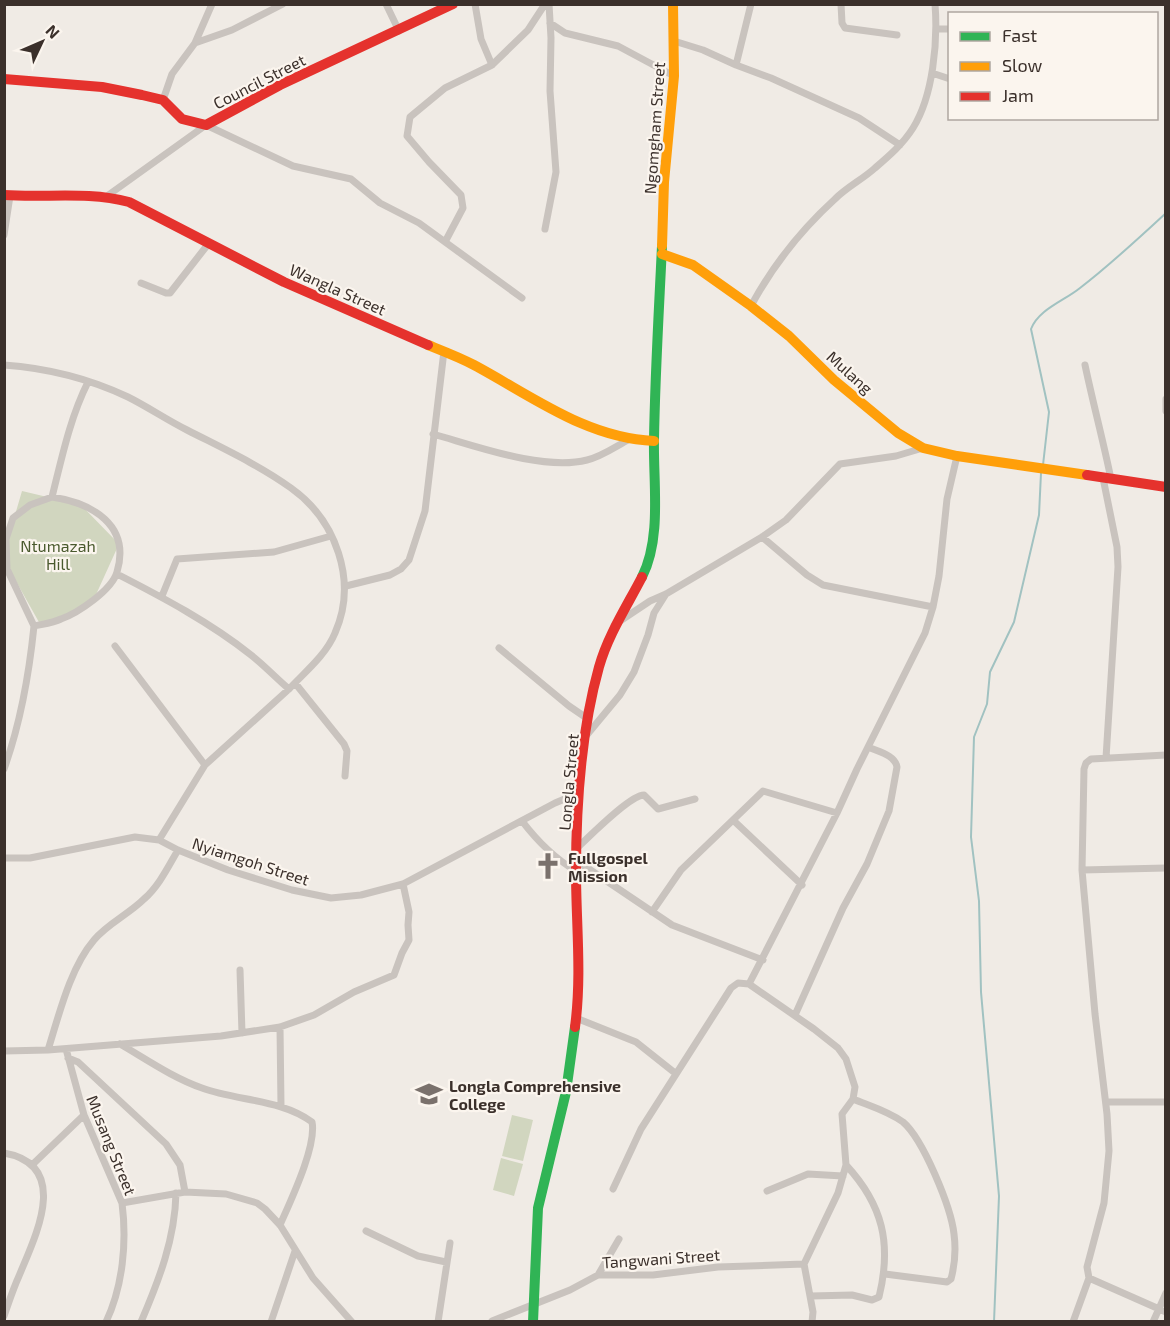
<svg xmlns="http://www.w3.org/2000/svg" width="1170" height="1326" font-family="'Exo 2',sans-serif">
<rect width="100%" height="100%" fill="#f0ebe5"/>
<path fill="#d1d6bf" d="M22 491 81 505 119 544 94 599 60 619 40 624 8 567V539Z
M512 1115 533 1120 523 1161 502 1156Z
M501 1158 523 1164 514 1196 493 1190Z"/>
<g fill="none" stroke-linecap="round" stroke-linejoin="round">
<path stroke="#a1c2c1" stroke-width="2" d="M1043 465 1049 412 1031 329C1039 309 1064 301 1080 288 1110 265 1138 239 1166 213
M994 1322 999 1196 981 992 979 901 971 837 974 737 987 704 990 672 1014 622 1039 515 1041 473"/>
<path stroke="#c9c3be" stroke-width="7" d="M386 4 399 31
M475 4 481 39 492 65
M841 4 842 23 845 28 897 35
M550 23 565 33 618 46 674 76
M937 29H950
M674 41 703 50 736 65 751 4
M195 43 232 30 283 4
M736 65 771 78 859 118 900 145
M932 73 950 79
M163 100 172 74 195 43 212 4
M107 196 206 125 293 166 351 179 380 203 419 223 522 298
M545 229 556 172 550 91 551 38 549 4
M4 235 10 196
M445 242 463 208 461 195 429 162 407 136 410 117 445 88 492 65 528 30 545 4
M141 283 166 293H170L209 243
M751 306C773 265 801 230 835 199 847 187 863 179 875 168 889 156 903 144 913 128 933 96 938 42 935 4
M4 365C46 368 90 379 128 397 148 407 167 420 187 430 222 448 259 465 291 488 336 520 358 581 335 633 326 655 305 672 289 689
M1085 365C1093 403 1103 440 1111 479
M1166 399V411
M433 434C476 446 543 471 587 460 601 457 615 447 628 440
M1103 478 1117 547 1118 567 1106 758
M52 497C92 503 131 525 117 572 112 590 78 613 61 619 53 623 43 624 34 626L7 569 6 539 13 518 30 505Z
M52 497C62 457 70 418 88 382
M762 537 807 575 823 585 933 607
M117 574C162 597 211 623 251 655 264 665 276 678 289 689L205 765 159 840
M346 586 390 575 401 569 409 560 425 511 444 351
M162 596 177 559 274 552 331 536
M620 621 650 601 666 594 762 537 786 520 840 464 896 456 923 448
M115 646 205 765
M499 648 569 706 588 719
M295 683 344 744 347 751 345 776
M586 736 620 695 634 672 648 635 654 613 666 594
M1166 755 1091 759 1086 763 1084 769 1082 870 1095 1014 1107 1114 1109 1151 1104 1203 1087 1267 1089 1278 1166 1312
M4 769C21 722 29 675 34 626
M733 820 802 885
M522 821C538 842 554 858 576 871
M577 848C589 837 630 795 644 795L658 809 695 799
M4 858H30L135 837 159 840 178 850 228 870 292 890 331 898 361 895 403 884 555 803 579 793
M577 861 672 925 763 960
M1082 870 1166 868
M652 912 681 870 763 791 837 813 857 769 925 633 933 607 939 576 947 499 957 456
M240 970 242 1033
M749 984 837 813
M795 1015 843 908 867 864 889 811 897 767C895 755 879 752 868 747
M576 1018 636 1042 675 1073
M280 1027 281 1106
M120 1044C146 1059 173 1078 202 1088 237 1101 281 1099 312 1122 317 1146 290 1202 280 1225
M66 1049 84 1115 122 1203C127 1242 123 1286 106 1322
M48 1050C59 1015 70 968 94 940 107 924 129 914 144 899 159 886 168 867 178 850
M4 1051 48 1050 221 1036 280 1027 314 1015 354 992 394 975 402 953 409 940 408 925 409 912 403 884
M68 1058 78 1062 166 1144 180 1165 185 1192
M853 1099C870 1106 888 1111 903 1122 923 1139 951 1207 954 1234 956 1249 955 1264 951 1279L947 1282 885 1274
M1106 1102H1166
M4 1153C72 1165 35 1237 19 1276 13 1289 9 1302 4 1316
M32 1165 84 1115
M613 1189 641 1129 731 988 738 983 749 984 814 1029 838 1048 846 1059 855 1087 853 1099 842 1114 846 1165
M767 1191 808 1174 843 1176
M122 1203 185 1192 226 1194 257 1203 265 1209 280 1225 313 1278 352 1322
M366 1231 418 1256 446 1262
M598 1275 619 1239
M811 1296 852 1295 872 1300 879 1297C892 1244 883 1205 846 1165L838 1193 804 1264 813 1312 812 1322
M492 1321 570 1290 598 1275H653L718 1267 804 1264
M141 1322C159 1280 175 1239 176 1193
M271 1322 295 1251
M438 1322 450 1243
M1073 1322 1089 1278
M1153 1322 1166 1293"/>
<path stroke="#30b455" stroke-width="10" d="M642 577C662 538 653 482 654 440 655 375 659 310 662 246
M533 1322 538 1208 566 1092 575 1027"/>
<path stroke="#ff9f0a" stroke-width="10" d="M662 246 664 182 674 76 673 4
M662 254 693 265 751 306 789 336 834 380 898 433 923 448 957 456 1087 475
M428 345C443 351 459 357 474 365 532 396 586 438 654 441"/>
<path stroke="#e5322d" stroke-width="10" d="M4 79 102 87 142 95 163 100 182 119 206 125 280 85 453 4
M4 195C47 198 87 191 129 202L284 282 428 345
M1087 475 1166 487
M575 1027C582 975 576 923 576 872 576 806 581 731 599 667 608 635 627 606 642 577"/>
</g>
<defs>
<symbol id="church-bare" viewBox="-9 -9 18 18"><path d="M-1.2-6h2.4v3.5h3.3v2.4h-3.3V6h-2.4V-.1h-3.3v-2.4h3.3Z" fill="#7a716c" stroke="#fbf5ee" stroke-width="2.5" paint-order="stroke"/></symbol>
<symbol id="school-bare" viewBox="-9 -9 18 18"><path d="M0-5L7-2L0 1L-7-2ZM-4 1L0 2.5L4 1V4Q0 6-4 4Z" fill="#7a716c" stroke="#fbf5ee" stroke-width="2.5" paint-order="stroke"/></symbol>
</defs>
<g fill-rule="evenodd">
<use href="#church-bare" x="529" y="847" width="38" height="38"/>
<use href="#school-bare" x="410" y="1075" width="38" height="38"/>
</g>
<g text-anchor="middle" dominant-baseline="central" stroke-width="4.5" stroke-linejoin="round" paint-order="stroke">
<g font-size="16" fill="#3b302b" stroke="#fbf5ee">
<text transform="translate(259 81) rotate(-27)">Council Street</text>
<text transform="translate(654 128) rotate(-86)">Ngomgham Street</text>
<text transform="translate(338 289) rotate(24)">Wangla Street</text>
<text transform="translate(850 372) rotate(42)">Mulang</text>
<text transform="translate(568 782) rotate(-85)">Longla Street</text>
<text transform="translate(251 861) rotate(18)">Nyiamgoh Street</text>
<text transform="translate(112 1145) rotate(68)">Musang Street</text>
<text transform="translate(661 1258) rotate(-4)">Tangwani Street</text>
</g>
<g font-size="16" fill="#4a5a2e" stroke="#fbf5ee">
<text x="58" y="545">Ntumazah<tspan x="58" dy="18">Hill</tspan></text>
</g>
<g font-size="16" font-weight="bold" fill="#3b302b" stroke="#fbf5ee" text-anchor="start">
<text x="568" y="857">Fullgospel<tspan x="568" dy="18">Mission</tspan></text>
<text x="449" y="1085">Longla Comprehensive<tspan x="449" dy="18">College</tspan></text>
</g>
</g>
<rect width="1170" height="1326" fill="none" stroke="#3b302b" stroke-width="12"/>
<rect x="948" y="12" width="210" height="108" fill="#fbf5ee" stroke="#aea6a0" stroke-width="1.5"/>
<rect x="960" y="32" width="30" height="9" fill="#30b455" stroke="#aea6a0" stroke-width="1.5"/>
<text x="1002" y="42" font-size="18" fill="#3b302b">Fast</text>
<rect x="960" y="62" width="30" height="9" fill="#ff9f0a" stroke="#aea6a0" stroke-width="1.5"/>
<text x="1002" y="72" font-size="18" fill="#3b302b">Slow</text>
<rect x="960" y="92" width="30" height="9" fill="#e5322d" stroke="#aea6a0" stroke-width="1.5"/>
<text x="1002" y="102" font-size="18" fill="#3b302b">Jam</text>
<g transform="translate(42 42) rotate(46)" stroke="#fbf5ee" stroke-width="4.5" paint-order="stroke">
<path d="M0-4.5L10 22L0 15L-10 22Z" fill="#3b302b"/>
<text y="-9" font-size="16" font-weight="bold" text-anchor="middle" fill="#3b302b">N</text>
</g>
</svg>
